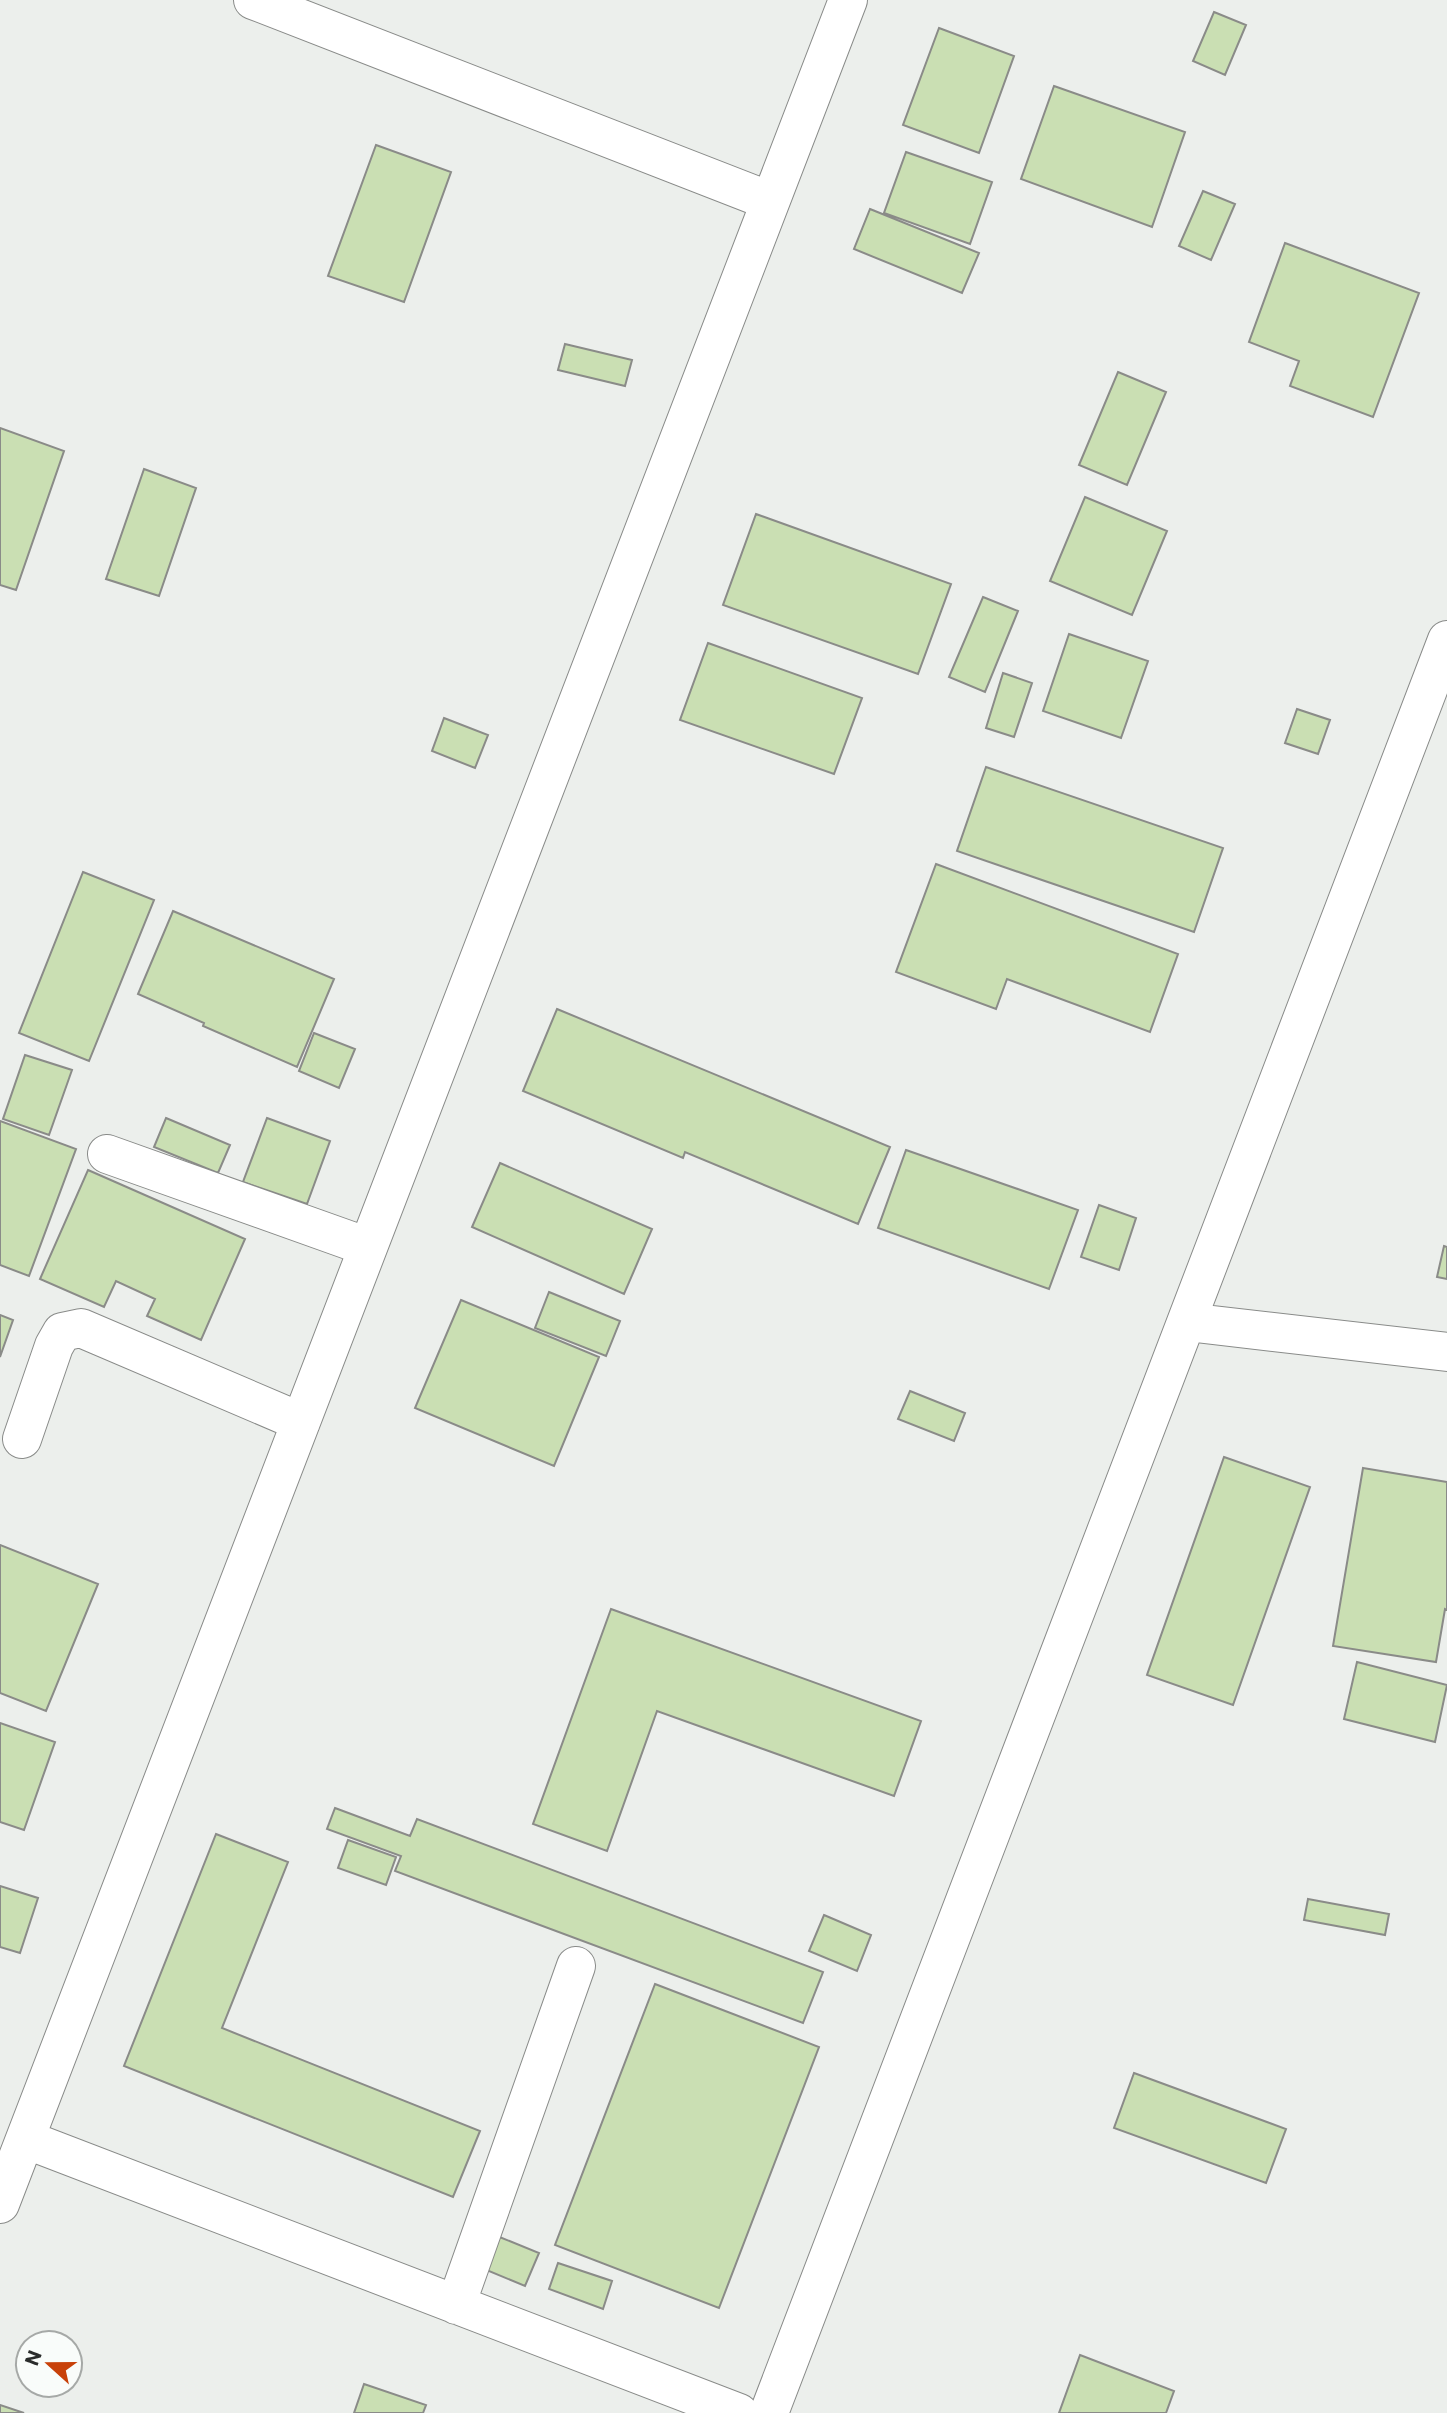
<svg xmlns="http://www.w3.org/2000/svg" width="1447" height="2413" font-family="Commissioner,sans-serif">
<rect width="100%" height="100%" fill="#ecefec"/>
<path fill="#cadfb3" stroke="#8a8b88" stroke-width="2" d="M1214 12 1246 25 1225 75 1193 61Z
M939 28 1014 56 979 153 903 125Z
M1054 86 1185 132 1152 227 1021 179Z
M376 145 451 172 404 302 328 276Z
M906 152 992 182 970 244 884 213Z
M1203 191 1235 204 1211 260 1179 246Z
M870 209 979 253 962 293 854 249Z
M1285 243 1419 293 1373 417 1290 386 1299 361 1249 342Z
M565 344 632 360 625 386 558 370Z
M1118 372 1166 392 1127 485 1079 465Z
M0 428 64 451 16 590 0 585Z
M144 469 196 488 159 596 106 579Z
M1085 497 1167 531 1132 615 1050 581Z
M756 514 951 584 918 674 723 605Z
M983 597 1018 611 985 692 949 677Z
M1069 634 1148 661 1121 738 1043 711Z
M708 643 862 698 834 774 680 720Z
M1003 673 1032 683 1014 737 986 728Z
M1297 709 1330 720 1318 754 1285 743Z
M444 718 488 735 475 768 432 751Z
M986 767 1223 848 1194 932 957 851Z
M936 864 1178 954 1150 1032 1007 979 996 1009 896 972Z
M83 872 154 900 89 1061 19 1033Z
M173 911 334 979 297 1067 203 1026 204 1023 138 994Z
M557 1009 890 1147 858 1224 685 1152 683 1158 523 1091Z
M314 1033 355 1049 339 1088 299 1071Z
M25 1055 72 1070 49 1135 3 1119Z
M166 1118 230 1145 218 1173 154 1147Z
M267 1118 330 1141 307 1204 243 1182Z
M0 1121 76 1149 29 1276 0 1265Z
M906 1150 1078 1210 1049 1289 878 1228Z
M500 1163 652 1229 624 1294 472 1227Z
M88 1170 245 1239 201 1340 147 1316 155 1299 116 1281 104 1307 40 1279Z
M1099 1205 1136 1218 1119 1270 1081 1257Z
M1444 1246 1447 1247V1279L1437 1277Z
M549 1292 620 1321 606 1356 535 1328Z
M461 1300 599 1357 554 1466 415 1408Z
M0 1315 13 1320 0 1357Z
M910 1391 965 1413 954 1441 898 1419Z
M1224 1457 1310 1487 1233 1705 1147 1675Z
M1363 1468 1447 1482V1610L1445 1609 1436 1662 1333 1646Z
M0 1545 98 1584 46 1711 0 1693Z
M611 1609 921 1721 894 1796 657 1711 607 1851 533 1824Z
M1357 1662 1447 1685 1435 1742 1344 1719Z
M0 1723 55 1742 24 1830 0 1822Z
M335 1808 410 1836 417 1819 823 1972 803 2023 395 1871 401 1856 327 1829Z
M216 1834 288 1862 222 2028 480 2131 453 2197 124 2066Z
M348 1840 396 1857 386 1885 338 1868Z
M0 1886 38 1898 20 1953 0 1947Z
M1308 1899 1389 1914 1385 1935 1304 1920Z
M824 1915 871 1935 857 1971 809 1951Z
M655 1984 819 2047 719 2308 555 2245Z
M1134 2073 1286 2129 1266 2183 1114 2128Z
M497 2236 539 2253 525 2286 484 2269Z
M558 2263 612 2281 603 2309 549 2289Z
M1080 2355 1174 2391 1166 2413H1059Z
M364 2384 426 2405 423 2413H354Z
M0 2405 24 2413H0Z"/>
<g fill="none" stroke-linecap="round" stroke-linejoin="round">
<defs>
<path id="minor" d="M253 0 770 201
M107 1154 368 1247
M1187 1322 1447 1352
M22 1439 54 1346 62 1332 81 1328 301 1422
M25 2139 739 2413
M0 2204 848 0
M456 2305 576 1966
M769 2413 1447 640"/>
</defs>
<use href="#minor" stroke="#898b89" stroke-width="40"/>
<use href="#minor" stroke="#fff" stroke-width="38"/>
</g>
<g transform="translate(49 2364) rotate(291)"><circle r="33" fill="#f9fcfa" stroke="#a6a9a7" stroke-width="2"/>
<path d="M0-5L12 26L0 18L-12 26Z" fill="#c84109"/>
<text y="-10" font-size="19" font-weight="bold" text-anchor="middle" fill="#2a2c2b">N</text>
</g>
</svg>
